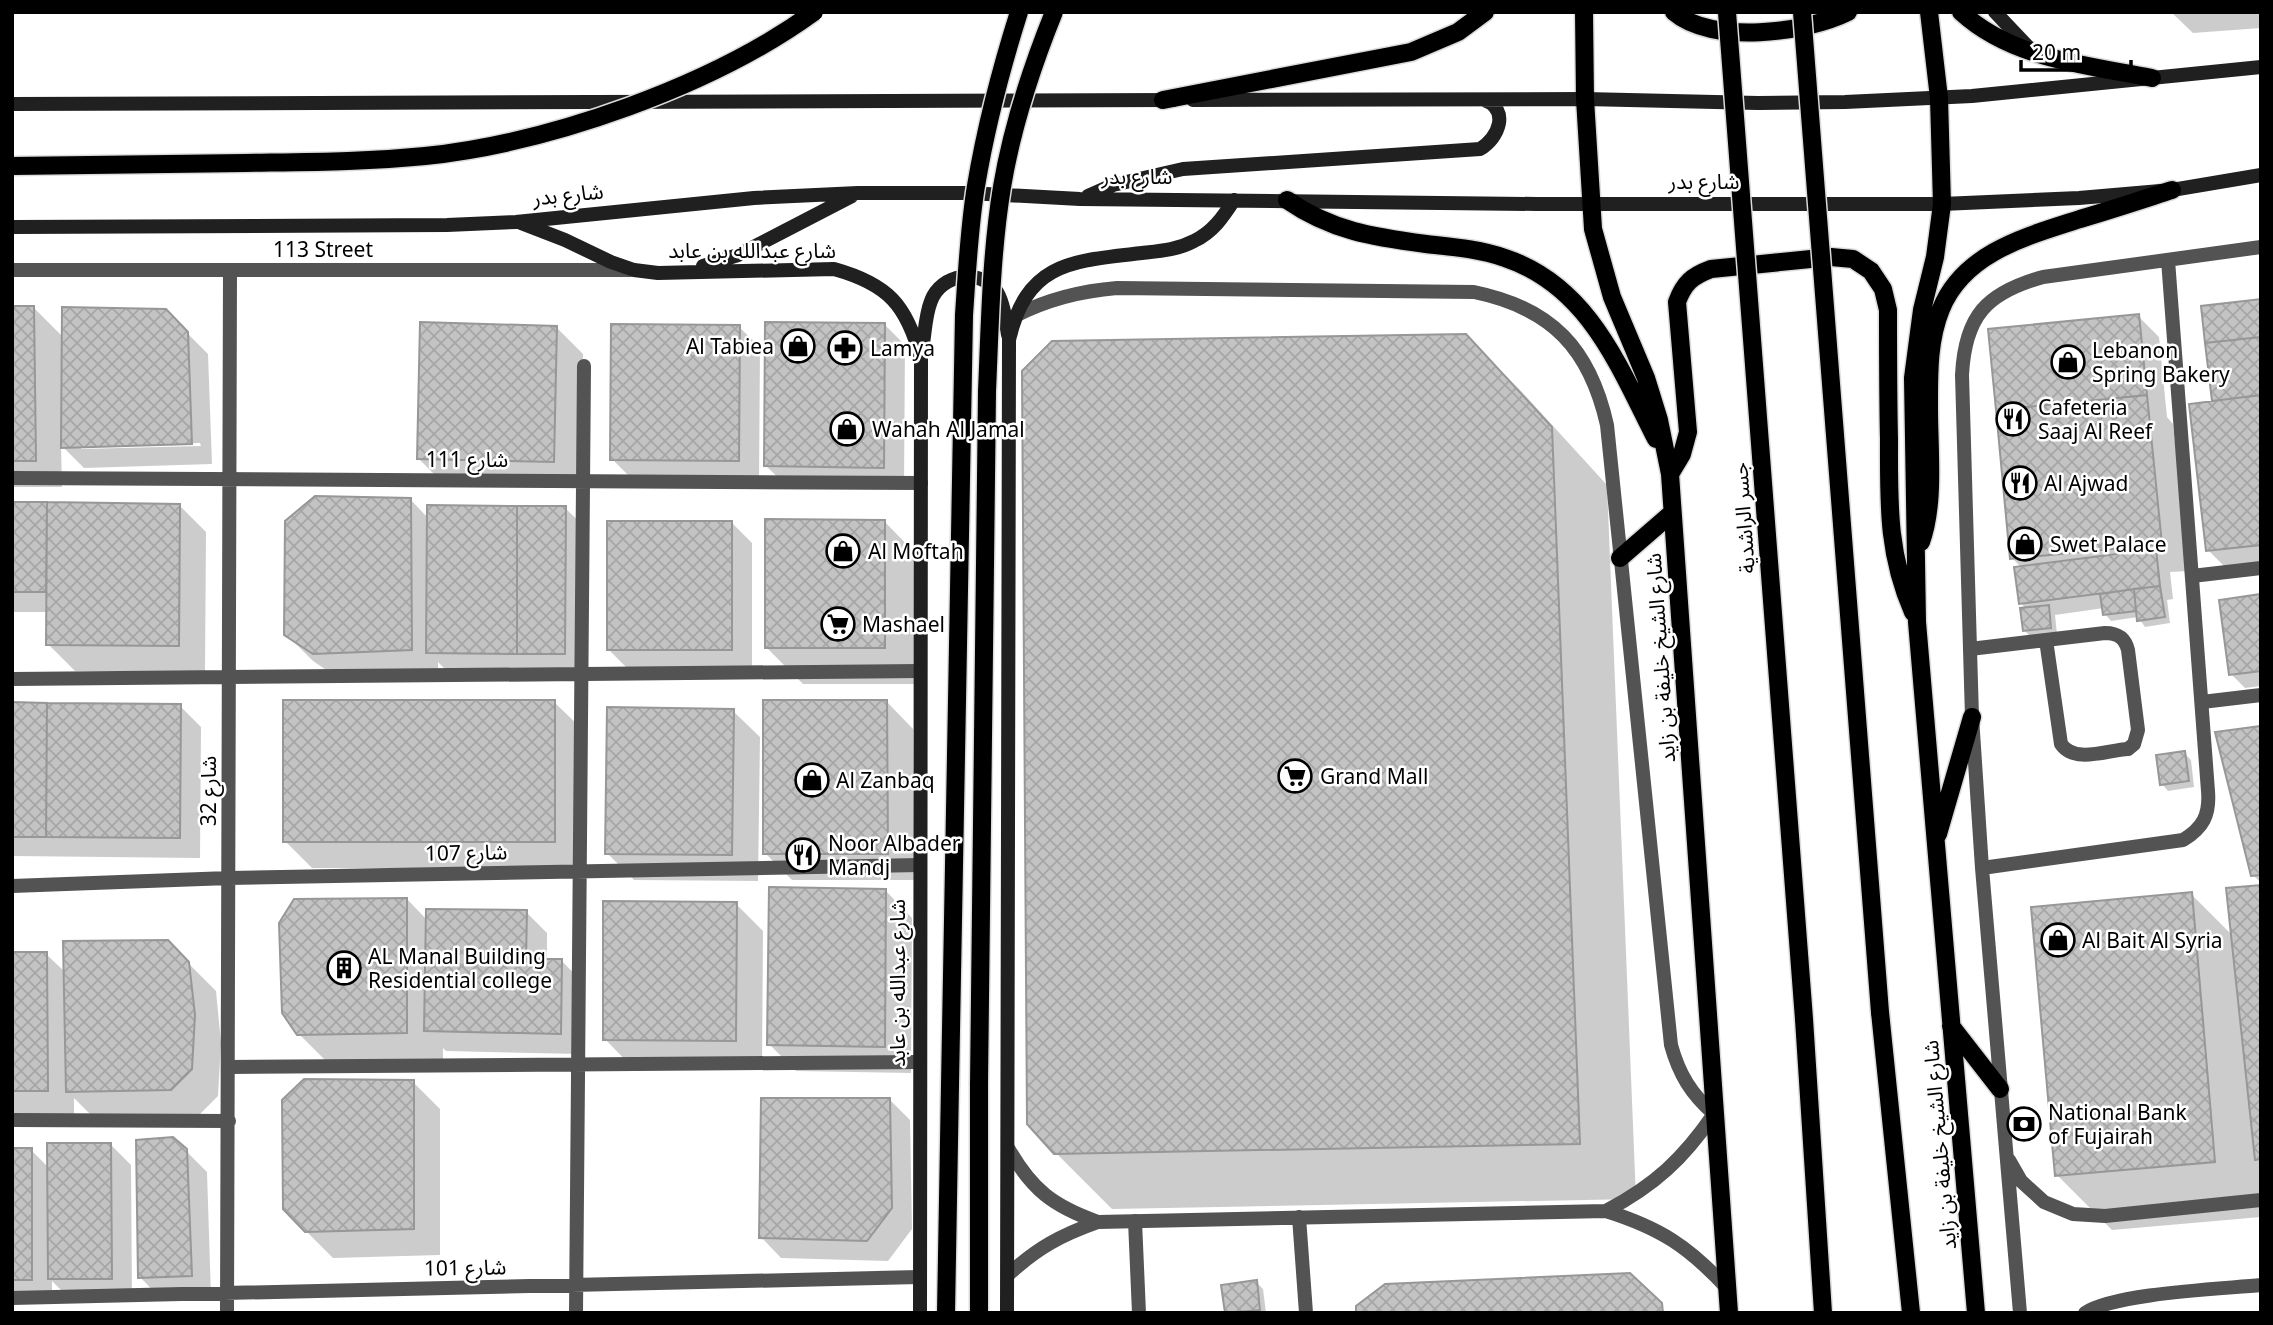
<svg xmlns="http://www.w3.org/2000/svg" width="2273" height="1325" font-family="'Noto Sans','Noto Sans Arabic',sans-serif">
<defs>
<pattern id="building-cross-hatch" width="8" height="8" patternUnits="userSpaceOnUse" patternTransform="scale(1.75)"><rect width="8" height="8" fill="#c3c3c3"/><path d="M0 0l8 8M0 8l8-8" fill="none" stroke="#a6a6a6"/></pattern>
</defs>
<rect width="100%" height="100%" fill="#fff"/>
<path fill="#0003" fill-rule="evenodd" d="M2171 12H2261V28L2193 33Z
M2261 301V567L2229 571 2208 550 2214 402 2203 307Z
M12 308H34L64 338 165 311 208 354 212 464 84 468 61 445 62 487H12ZM200 443 201 446 81 449V446Z
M2138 316 2159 337 2167 417 2173 424 2188 571 2170 572 2173 599 2167 600 2170 623 2145 627 2138 617 2111 621 2105 614 2104 608 2055 615 2057 634 2031 637 2024 630 2026 609 2021 603 2022 568 2012 558Z
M884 324 905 345 904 488 787 486 766 466Z
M739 327 760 347 759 481 633 480 612 459Z
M557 328 583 354 580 488 445 485 418 458Z
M1466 336 1522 392 1607 485 1636 1199 1112 1209 1056 1153Z
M410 499 428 518 565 508 586 528 585 674 449 673 438 662V676L341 680 313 661 286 634Z
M12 504 179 505 206 532 205 672 75 671 48 644V612H12Z
M885 522 921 559V684H803L766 647Z
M732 523 752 543V670H629L609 650Z
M2261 596V686L2245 688 2231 674Z
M554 702 581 728V868H312L285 841Z
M887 702 913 729 914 880H792L765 853Z
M12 704 180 706 201 727 200 858 12 856Z
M733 711 760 737 758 881 634 880 607 853Z
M2261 727V883L2253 875Z
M2184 753 2191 760 2194 787 2168 791 2162 784Z
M2261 886V1217L2112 1230 2057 1175 2191 894 2233 936Z
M886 891 912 918 911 1073 796 1071 769 1044Z
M407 899 427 920 526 912 547 933V961H562L582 982 581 1054 446 1051 443 1048V1069L336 1071 299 1034Z
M736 904 763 931 762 1067 631 1066 605 1039Z
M167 942 216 991 221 1043 218 1096 198 1116 94 1118 74 1098V1117H12V954H46L66 973Z
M413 1082 440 1109V1255L333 1258 306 1231Z
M889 1099 910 1120 912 1229 888 1261 781 1258 761 1237Z
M111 1145 131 1165 132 1299H70L52 1281V1300L12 1299V1150H31L49 1168Z
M186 1151 207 1172 211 1296 160 1298 140 1277Z
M1256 1282 1263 1289 1266 1313H1227Z"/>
<path fill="url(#building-cross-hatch)" stroke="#979797" stroke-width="2" d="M2261 299V337L2205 343 2201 306Z
M12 306H34L36 461H12Z
M62 307 166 309 188 332 192 444 61 448Z
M2139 314 2147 395 1996 410 1988 329Z
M420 322 557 326 554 462 417 459Z
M765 322 885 323 884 468 764 466Z
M611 324 740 325 739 461 610 460Z
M1466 334 1552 427 1580 1144 1054 1154 1027 1124 1022 371 1052 341Z
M2261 337V395L2212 401 2205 343Z
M2147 395 2162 544 2010 559 1996 410Z
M2261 395V545L2206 551 2189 404Z
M315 496 411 498 412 650 313 654 284 635 285 521Z
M12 502H47L46 592H12Z
M47 502 180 504 179 646 46 645Z
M427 505 517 506V654L426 653Z
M517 506H566L565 654H517Z
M765 519 885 520V648H765Z
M607 521H732V650H607Z
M2156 549 2160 586 2019 604 2014 567Z
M2160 586 2165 617 2137 621 2134 589Z
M2134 589 2136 611 2103 615 2100 594Z
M2261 594V671L2229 675 2219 600Z
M2049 605 2051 628 2023 631 2020 608Z
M283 700H555V842H283Z
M763 700H887L888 854H763Z
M12 702 47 703 46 837H12Z
M47 703 181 704 180 838 46 837Z
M607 707 734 709 732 855 605 854Z
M2261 726V875L2251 876 2215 732Z
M2185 751 2189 781 2160 785 2156 755Z
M2261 885V1159L2255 1160 2226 888Z
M769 887 886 889 885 1047 767 1045Z
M2192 892 2215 1162 2055 1176 2031 907Z
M407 898V1033L297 1035 282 1013 279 923 294 899Z
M603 901 737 902 736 1041 603 1040Z
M426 909 527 910 526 959H562L561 1034 424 1031Z
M168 940 189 962 195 1015 192 1069 171 1090 66 1092 63 941Z
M12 952H47L48 1091H12Z
M304 1079 414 1080V1229L305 1232 283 1209 282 1100Z
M761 1098H890L892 1208 867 1241 759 1238Z
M173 1137 187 1149 192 1276 138 1278 136 1140Z
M47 1143H111L112 1279H48Z
M12 1148H32V1280H12Z
M1630 1273 1662 1303 1663 1313H1356V1306L1385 1284Z
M1257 1280 1260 1310 1225 1313 1221 1285Z"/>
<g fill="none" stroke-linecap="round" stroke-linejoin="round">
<defs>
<path id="primary" d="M1584 12 1585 99 1593 229 1612 297 1646 378 1659 420 1670 474 1729 1313
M1674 12C1712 45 1806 33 1848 12
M1929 12 1939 98 1942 204 1935 257 1922 310 1913 378 1917 622 1976 1313
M1961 12C2012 59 2087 65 2152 78
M1163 100 1411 52 1458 32 1485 12
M1287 200C1332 231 1373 237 1426 244 1453 247 1479 249 1505 258 1589 286 1619 367 1656 439
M1670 474 1682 454 1688 432 1677 302C1684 283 1692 276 1711 269L1831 257 1853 259 1871 271 1883 289 1888 310C1888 353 1888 396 1889 439 1889 502 1887 553 1913 612
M1921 542C1935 503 1929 451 1929 409 1929 375 1928 341 1941 309 1964 252 2028 236 2080 219 2111 210 2141 200 2172 190
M1620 558 1672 513
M1938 834 1972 717
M1880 1012 1911 1313
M1804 1019 1823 1313
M1951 1026 2000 1089
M946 1313 950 1085
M979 1313V1084"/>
</defs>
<use href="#primary" stroke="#dbdbdb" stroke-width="21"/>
<path stroke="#535353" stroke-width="14" d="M1015 316C1048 299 1080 291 1117 288L1474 292C1552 308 1590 349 1607 425L1671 1045C1679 1074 1691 1094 1714 1114
M2192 576 2261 568
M1970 649 2105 633C2118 633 2125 638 2128 650L2138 730 2134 744 2128 749C2107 750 2075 764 2061 744L2046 640
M2202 702 2261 695
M1135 1221 1139 1313"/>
<path stroke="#535353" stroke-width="14" d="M12 270H630
M12 478 921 483
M12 679 920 671
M1982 868 2183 840C2203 828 2210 815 2208 791L2168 260
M12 886 229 878 920 865
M229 1067 919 1062
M12 1120 229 1121
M1008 1148C1032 1190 1053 1206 1098 1222
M2009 1160 2021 1181 2044 1202 2073 1214 2105 1216 2261 1200
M1606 1211C1655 1185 1683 1159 1714 1114
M1299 1217 1306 1313
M1008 1275C1037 1248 1061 1235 1098 1222L1606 1211C1660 1228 1688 1246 1727 1288
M12 1298 919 1277
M227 1313 230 270
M576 1313 584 366
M2020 1313 1982 868 1972 717 1962 375C1965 316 1986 293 2043 277L2261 247
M2085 1313C2115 1293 2221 1289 2261 1285"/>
<path stroke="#202020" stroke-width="14" d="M1995 12 2031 50
M1193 100 1585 99 1758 103 1845 102 1972 96 2261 67
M12 104 1173 100
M1088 196 1113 185 1183 169 1480 149C1499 138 1510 109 1484 100
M521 223 565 240 611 262 634 270 658 273 834 269C888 284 907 305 921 359L920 1313
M12 227 447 225 516 222 754 198 858 193H969L1080 199 1537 204H1942L2079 198 2172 190 2261 175
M703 266 738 255 852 196
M922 350C925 334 925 316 931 301 941 274 980 267 997 292 1004 304 1006 322 1008 335
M1007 1313 1009 340C1027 261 1073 261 1142 253 1161 251 1177 250 1194 241 1213 232 1223 217 1234 200"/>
<use href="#primary" stroke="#000" stroke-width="18"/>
<defs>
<path id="primary-bridge" d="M1727 12 1804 1019
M1802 12 1880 1012
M12 166C90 165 168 164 245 163 305 162 365 162 425 156 550 143 712 86 814 12
M979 1084 987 391C990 323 991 254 1002 187 1012 127 1031 69 1054 12
M950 1085 964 315C967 272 969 228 976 186 986 126 1001 69 1019 12"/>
</defs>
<use href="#primary-bridge" stroke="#dbdbdb" stroke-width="21" stroke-linecap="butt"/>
<use href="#primary-bridge" stroke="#000" stroke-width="18"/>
</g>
<defs>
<symbol id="shop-ring" viewBox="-11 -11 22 22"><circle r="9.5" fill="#fff" stroke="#000" stroke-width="1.5"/><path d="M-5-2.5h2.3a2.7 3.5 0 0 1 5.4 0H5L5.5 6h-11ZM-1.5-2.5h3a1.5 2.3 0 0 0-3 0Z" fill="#000"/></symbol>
<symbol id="pharmacy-ring" viewBox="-11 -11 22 22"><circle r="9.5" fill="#fff" stroke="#000" stroke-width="1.5"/><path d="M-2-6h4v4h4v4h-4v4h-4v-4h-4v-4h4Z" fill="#000"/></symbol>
<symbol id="restaurant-ring" viewBox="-11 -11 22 22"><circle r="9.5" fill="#fff" stroke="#000" stroke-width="1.5"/><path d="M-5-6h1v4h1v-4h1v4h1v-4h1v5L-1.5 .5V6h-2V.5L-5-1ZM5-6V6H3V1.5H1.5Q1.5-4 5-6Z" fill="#000"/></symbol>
<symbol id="supermarket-ring" viewBox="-11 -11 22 22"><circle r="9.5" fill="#fff" stroke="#000" stroke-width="1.5"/><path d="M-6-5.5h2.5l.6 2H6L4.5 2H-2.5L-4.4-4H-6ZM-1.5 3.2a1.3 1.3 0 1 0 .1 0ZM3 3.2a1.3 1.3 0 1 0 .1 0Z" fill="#000"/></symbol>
<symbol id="building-ring" viewBox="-11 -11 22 22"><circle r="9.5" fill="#fff" stroke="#000" stroke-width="1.5"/><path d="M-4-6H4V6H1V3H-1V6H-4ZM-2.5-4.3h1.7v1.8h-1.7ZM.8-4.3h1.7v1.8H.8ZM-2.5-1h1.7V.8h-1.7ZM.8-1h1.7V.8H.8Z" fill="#000"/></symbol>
<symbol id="bank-ring" viewBox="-11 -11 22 22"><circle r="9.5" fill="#fff" stroke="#000" stroke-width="1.5"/><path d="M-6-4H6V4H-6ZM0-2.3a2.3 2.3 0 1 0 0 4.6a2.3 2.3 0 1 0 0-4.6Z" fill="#000"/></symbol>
</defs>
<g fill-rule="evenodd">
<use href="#shop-ring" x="779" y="327" width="38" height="38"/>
<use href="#pharmacy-ring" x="826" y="329" width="38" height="38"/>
<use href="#shop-ring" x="2049" y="343" width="38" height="38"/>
<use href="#restaurant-ring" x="1994" y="400" width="38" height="38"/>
<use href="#shop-ring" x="828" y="410" width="38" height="38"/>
<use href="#restaurant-ring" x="2001" y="464" width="38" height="38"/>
<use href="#shop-ring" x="2006" y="525" width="38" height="38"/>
<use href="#shop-ring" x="824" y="532" width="38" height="38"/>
<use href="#supermarket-ring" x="819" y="605" width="38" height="38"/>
<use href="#supermarket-ring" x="1276" y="757" width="38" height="38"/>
<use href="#shop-ring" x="793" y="761" width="38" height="38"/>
<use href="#restaurant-ring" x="784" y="836" width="38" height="38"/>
<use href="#shop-ring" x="2039" y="921" width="38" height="38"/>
<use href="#building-ring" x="325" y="949" width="38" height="38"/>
<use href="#bank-ring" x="2005" y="1105" width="38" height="38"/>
</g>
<g text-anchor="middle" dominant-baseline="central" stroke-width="5" stroke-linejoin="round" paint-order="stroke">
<g font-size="21" fill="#000" stroke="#fff">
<text x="1137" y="176">شارع بدر</text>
<text x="1704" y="181">شارع بدر</text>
<text transform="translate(568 194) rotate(-6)">شارع بدر</text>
<text x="323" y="249">113 Street</text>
<text x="752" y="250">شارع عبدالله بن عابد</text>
<text x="467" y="459">شارع 111</text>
<text transform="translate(1743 518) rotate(-94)">جسر الراشدية</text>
<text transform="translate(1660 658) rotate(-94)">شارع الشيخ خليفة بن زايد</text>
<text transform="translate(208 791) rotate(-90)">شارع 32</text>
<text transform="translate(466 852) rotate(-1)">شارع 107</text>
<text transform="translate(897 983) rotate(-90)">شارع عبدالله بن عابد</text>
<text transform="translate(1939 1145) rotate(-95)">شارع الشيخ خليفة بن زايد</text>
<text transform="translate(465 1267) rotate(-1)">شارع 101</text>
</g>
<g font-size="21" fill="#000" stroke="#fff" text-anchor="start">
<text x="774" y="346" text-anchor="end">Al Tabiea</text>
<text x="870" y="348">Lamya</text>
<text x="2092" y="350">Lebanon<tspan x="2092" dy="24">Spring Bakery</tspan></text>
<text x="2038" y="407">Cafeteria<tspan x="2038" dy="24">Saaj Al Reef</tspan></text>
<text x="872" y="429">Wahah Al Jamal</text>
<text x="2044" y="483">Al Ajwad</text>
<text x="2050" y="544">Swet Palace</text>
<text x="868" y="551">Al Moftah</text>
<text x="862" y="624">Mashael</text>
<text x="1320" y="776">Grand Mall</text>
<text x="836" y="780">Al Zanbaq</text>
<text x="828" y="843">Noor Albader<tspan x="828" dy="24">Mandj</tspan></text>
<text x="2082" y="940">Al Bait Al Syria</text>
<text x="368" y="956">AL Manal Building<tspan x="368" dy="24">Residential college</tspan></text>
<text x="2048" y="1112">National Bank<tspan x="2048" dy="24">of Fujairah</tspan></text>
</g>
</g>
<rect width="2273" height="1325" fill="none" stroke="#000000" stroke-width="28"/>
<path d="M2021 60v10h110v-10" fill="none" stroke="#000000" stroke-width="3.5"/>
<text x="2032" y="60" font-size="21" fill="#000000" stroke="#ffffff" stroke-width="5" paint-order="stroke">20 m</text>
</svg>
